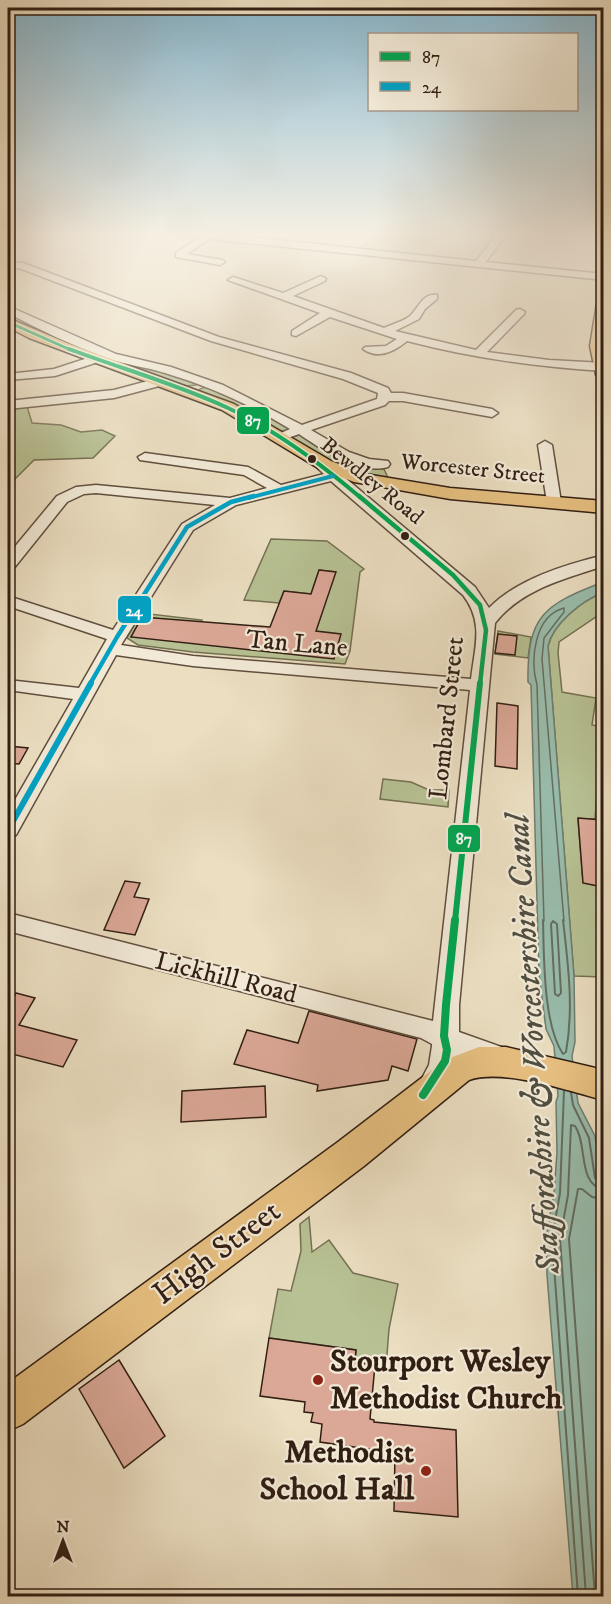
<svg xmlns="http://www.w3.org/2000/svg" width="611" height="1604" font-family="'IM FELL DW Pica',serif">
<rect width="100%" height="100%" fill="#ebdec1"/>
<filter id="stains"><feTurbulence type="fractalNoise" baseFrequency=".00333" numOctaves="4"/><feColorMatrix values="0 0 0 0 .2 0 0 0 0 .09 0 0 0 0 .02 0 0 0 .5 -.17"/></filter>
<radialGradient id="worn" r=".72"><stop offset=".6" stop-color="#630" stop-opacity="0"/><stop offset="1" stop-color="#630" stop-opacity=".3"/></radialGradient>
<path fill="#b7c193" stroke="#747053" stroke-width="1.5" d="M15 316 80 345 196 381V385L187 386C126 368 64 350 8 318Z
M209 386 252 404 292 428 276 433 199 392 200 389Z
M26 403 32 423 61 425 81 432 102 430 115 436 93 458 34 460 8 486V405Z
M302 434C324 454 354 468 384 469L388 478 357 471 332 461H320L286 439Z
M271 539 327 541 364 569 360 572 350 651 345 664 193 652 138 645 127 638 141 613 202 620 198 628 190 622 142 617 131 637 316 631 335 572 319 570 311 594 284 591 279 603 244 600Z
M603 593V612L559 642 558 653 562 692 596 698 592 725 602 727 595 819H578L583 883 603 887V977L574 976 548 646C553 624 582 600 603 593Z
M498 631 531 637 528 658 495 654Z
M383 779 411 782 429 790H449L448 807 380 799Z
M309 1217 312 1252 329 1240 353 1273 398 1284 389 1329 386 1367 355 1362 356 1350 269 1338 278 1289 291 1291 301 1251 300 1224Z"/>
<path fill="#99bdad" stroke="#6f7d6f" stroke-width="1.5" d="M603 582V593C582 600 553 624 548 646L574 976 575 1042 572 1056 578 1103 595 1136 604 1198 603 1596H573L547 1275 546 1237 554 1193 557 1153 556 1102 558 1096 554 1046 546 1029 539 975 531 685 528 682C527 615 544 605 603 582Z"/>
<g fill="none" stroke-linecap="round" stroke-linejoin="round">
<path stroke="#656e60" stroke-width="1.5" d="M544 921 537 685C530 660 534 616 564 608V612L544 638 542 659 564 921"/>
<path stroke="#656e60" stroke-width="2" d="M543 920C544 955 543 1025 563 1054L566 1052C574 1008 568 964 563 920
M553 921 557 924 561 993 558 996 555 994 551 924Z
M564 1091 560 1193 552 1238 578 1596
M571 1092 573 1105 589 1138 595 1178 604 1183
M586 1596 560 1239 568 1195 571 1125 575 1126C588 1145 577 1184 604 1190
M595 1596 569 1239 578 1189H582L592 1197 604 1199"/>
</g>
<path fill="#dba897" stroke="#311e13" stroke-width="1.5" d="M319 570 336 572 316 631 341 634 334 659 131 637 142 617 270 627 284 591 311 594Z
M498 634 517 636 515 655 495 653Z
M497 703 518 706 517 769 495 766Z
M8 746 28 748 19 764 8 763Z
M578 818 603 820V887L583 883Z
M125 881 140 883 134 897 149 899 135 935 104 930Z
M16 993 35 998 19 1025 77 1040 63 1067 8 1053V1008Z
M309 1011 417 1039 408 1071 392 1066 388 1080 317 1091 318 1085 234 1064 247 1030 298 1043Z
M265 1086 266 1117 181 1122 182 1091Z
M269 1338 356 1350 355 1362 375 1365 370 1419 374 1420V1422L456 1430 458 1517 394 1511 395 1453 320 1442 322 1424 311 1422 313 1413 304 1412 305 1402 260 1396Z
M119 1360 165 1436 124 1468 79 1389Z"/>
<g fill="none" stroke-linecap="round" stroke-linejoin="round">
<defs>
<path id="minor" d="M188 234H220L476 261 497 234H506L486 262 604 274V280L209 239 187 254 223 260 225 262 220 265 176 257V253L199 237Z
M8 262 23 263 219 337 351 373 388 388 391 393H403L492 409 498 413 492 417 403 401H389L385 405 311 430 349 452 369 459 388 461 390 464 388 467C357 475 323 450 299 434L279 441 274 440 272 437 290 429C251 405 209 386 165 373 146 367 126 365 107 358 73 346 40 330 8 313V306L116 354 171 367 223 385 302 425 377 399 378 393 343 379 211 341 19 268H8Z
M321 276 326 279 325 281 293 296 384 328C392 324 405 321 411 315 419 307 423 293 437 295V299L425 309 419 319 395 331 476 350 516 310 520 309 525 312 524 314 487 352 549 360 604 363V371C537 367 472 358 407 341 395 351 378 360 363 349L365 347 386 346 397 339 330 317 296 336 292 335V331L320 313 228 280 233 277 283 293Z
M94 356 100 360 98 362 55 376 8 380V374L54 369Z
M159 378 163 379V385L114 398 8 409V401L114 390Z
M545 441 552 445 561 502 554 506 547 502 538 445Z
M145 453 248 467 281 485 324 474 312 463 319 459 324 460 475 587 489 608C517 579 565 565 604 555V566C564 579 522 589 495 623L459 1005V1032L510 1050 514 1058 510 1066 501 1069 458 1055 451 1074 442 1092 432 1096 422 1092 419 1084 429 1065 432 1046V1044L421 1038 8 931V913L433 1021 470 690 193 666 116 655 16 835 8 837V812L73 699 8 690V680L79 688 107 639 8 606V596L113 630 182 524 215 505 96 493 84 494 67 502 14 568 8 570V555L57 496 76 487 96 485 230 498 267 488 244 475 140 460 138 457ZM331 481 463 595C484 622 475 646 471 679L193 656 121 645 193 530 236 505Z"/>
<path id="major" d="M604 299V380L596 375 590 346 597 303Z
M8 318 67 343 234 404 331 461 365 474 450 488 604 501V513L450 499 354 482 318 468 222 410 29 338 8 327Z
M479 1047H506L604 1070V1100C568 1091 503 1068 469 1080L364 1166 23 1424 8 1431V1383L338 1142 445 1060Z"/>
</defs>
<use href="#minor" stroke="#604e3e" stroke-width="3"/>
<use href="#major" stroke="#311e13" stroke-width="3"/>
<use href="#minor" fill="#f2ead7" fill-rule="evenodd"/>
<use href="#major" fill="#e6bf80" fill-rule="evenodd"/>
<defs>
<path id="bus-1-far4" d="M8 322 73 351"/>
<path id="bus-1-far3" d="M69 349C122 369 177 384 228 408 277 431 320 463 361 498"/>
<path id="bus-1-far2" d="M359 496 453 575 480 605 486 630 480 684"/>
<path id="bus-1-far1" d="M455 921 480 683"/>
<path id="bus-1" d="M423 1095 445 1061 447 1050 444 1036 446 1005 455 920"/>
<path id="bus-2-far2" d="M248 498 333 476"/>
<path id="bus-2-far1" d="M90 684 117 637 187 527 231 502 254 496"/>
<path id="bus-2" d="M8 830 91 683"/>
</defs>
<use href="#bus-1-far4" stroke="#f2ead7" stroke-width="5"/>
<use href="#bus-1-far3" stroke="#f2ead7" stroke-width="7"/>
<use href="#bus-1-far2" stroke="#f2ead7" stroke-width="8"/>
<use href="#bus-1-far1" stroke="#f2ead7" stroke-width="10"/>
<use href="#bus-1" stroke="#f2ead7" stroke-width="12"/>
<use href="#bus-2-far2" stroke="#f2ead7" stroke-width="7"/>
<use href="#bus-2-far1" stroke="#f2ead7" stroke-width="8"/>
<use href="#bus-2" stroke="#f2ead7" stroke-width="10"/>
<use href="#bus-1-far4" stroke="#00a651" stroke-width="3"/>
<use href="#bus-1-far3" stroke="#00a651" stroke-width="4"/>
<use href="#bus-1-far2" stroke="#00a651" stroke-width="4.5"/>
<use href="#bus-1-far1" stroke="#00a651" stroke-width="6"/>
<use href="#bus-1" stroke="#00a651" stroke-width="8"/>
<use href="#bus-2-far2" stroke="#02a2c5" stroke-width="4"/>
<use href="#bus-2-far1" stroke="#02a2c5" stroke-width="4.5"/>
<use href="#bus-2" stroke="#02a2c5" stroke-width="6"/>
</g>
<linearGradient id="sky" x2="0" y2="1"><stop stop-color="#88b8d0"/><stop offset="0.51" stop-color="#f6f0e3"/><stop offset="1" stop-color="#f6f0e3" stop-opacity="0"/></linearGradient>
<rect width="611" height="459" fill="url(#sky)"/>
<g fill="#311e13" stroke="#f2ead7" stroke-width="2">
<circle cx="312" cy="459" r="5"/>
<circle cx="405" cy="536" r="5"/>
</g>
<g fill="#8f2418" stroke="#f2ead7" stroke-width="2">
<circle cx="318" cy="1380" r="6"/>
<circle cx="426" cy="1471" r="6"/>
</g>
<g text-anchor="middle" dominant-baseline="central" stroke-width="4.5" stroke-linejoin="round" paint-order="stroke">
<g font-size="22" fill="#311e13" stroke="#f2ead7">
<text transform="translate(473 469) rotate(6)">Worcester Street</text>
<text transform="translate(372 481) rotate(39)">Bewdley Road</text>
</g>
<g font-size="26" fill="#311e13" stroke="#f2ead7">
<text transform="translate(297 644) rotate(5)">Tan Lane</text>
<text transform="translate(447 718) rotate(-84)">Lombard Street</text>
<text transform="translate(226 978) rotate(14)">Lickhill Road</text>
</g>
<g font-size="32" fill="#311e13" stroke="#f2ead7">
<text transform="translate(217 1253) rotate(-37)">High Street</text>
</g>
<g font-size="32" font-weight="bold" fill="#311e13" stroke="#f2ead7" text-anchor="start">
<text x="330" y="1362">Stourport Wesley<tspan x="330" dy="37">Methodist Church</tspan></text>
<text x="414" y="1453" text-anchor="end">Methodist<tspan x="414" dy="37">School Hall</tspan></text>
</g>
<g font-size="33" font-style="italic" fill="#504e41" stroke="#f2ead7">
<text transform="translate(534 1044) rotate(-94)">Staffordshire &amp; Worcestershire Canal</text>
</g>
</g>
<g stroke="#f2ead7" stroke-width="2">
<rect x="236" y="406" width="34" height="29" rx="6" fill="#00a651"/>
<rect x="117" y="595" width="35" height="29" rx="6" fill="#02a2c5"/>
<rect x="447" y="824" width="34" height="29" rx="6" fill="#00a651"/>
</g>
<g font-size="16" text-anchor="middle" font-weight="bold" fill="#fff">
<text x="253" y="426">87</text>
<text x="134" y="616">24</text>
<text x="464" y="844">87</text>
</g>
<rect width="611" height="1604" fill="none" stroke="#ebdec1" stroke-width="30"/>
<rect x="9" y="9" width="593" height="1586" fill="none" stroke="#311e13" stroke-width="3"/>
<rect x="15" y="15" width="581" height="1574" fill="none" stroke="#311e13" stroke-width="1.5"/>
<rect x="368" y="33" width="210" height="78" fill="#f2ead7" stroke="#a59889" stroke-width="1.5"/>
<rect x="380" y="52" width="30" height="9" fill="#00a651" stroke="#a59889" stroke-width="1.5"/>
<text x="422" y="63" font-size="18" fill="#311e13">87</text>
<rect x="380" y="82" width="30" height="9" fill="#02a2c5" stroke="#a59889" stroke-width="1.5"/>
<text x="422" y="93" font-size="18" fill="#311e13">24</text>
<g transform="translate(63 1541)" stroke="#f2ead7" stroke-width="4.5" paint-order="stroke">
<path d="M0-4.5L10 22L0 15L-10 22Z" fill="#311e13"/>
<text y="-9" font-size="16" font-weight="bold" text-anchor="middle" fill="#311e13">N</text>
</g>
<rect width="100%" height="100%" filter="url(#stains)"/>
<rect width="100%" height="100%" fill="url(#worn)"/>
</svg>
